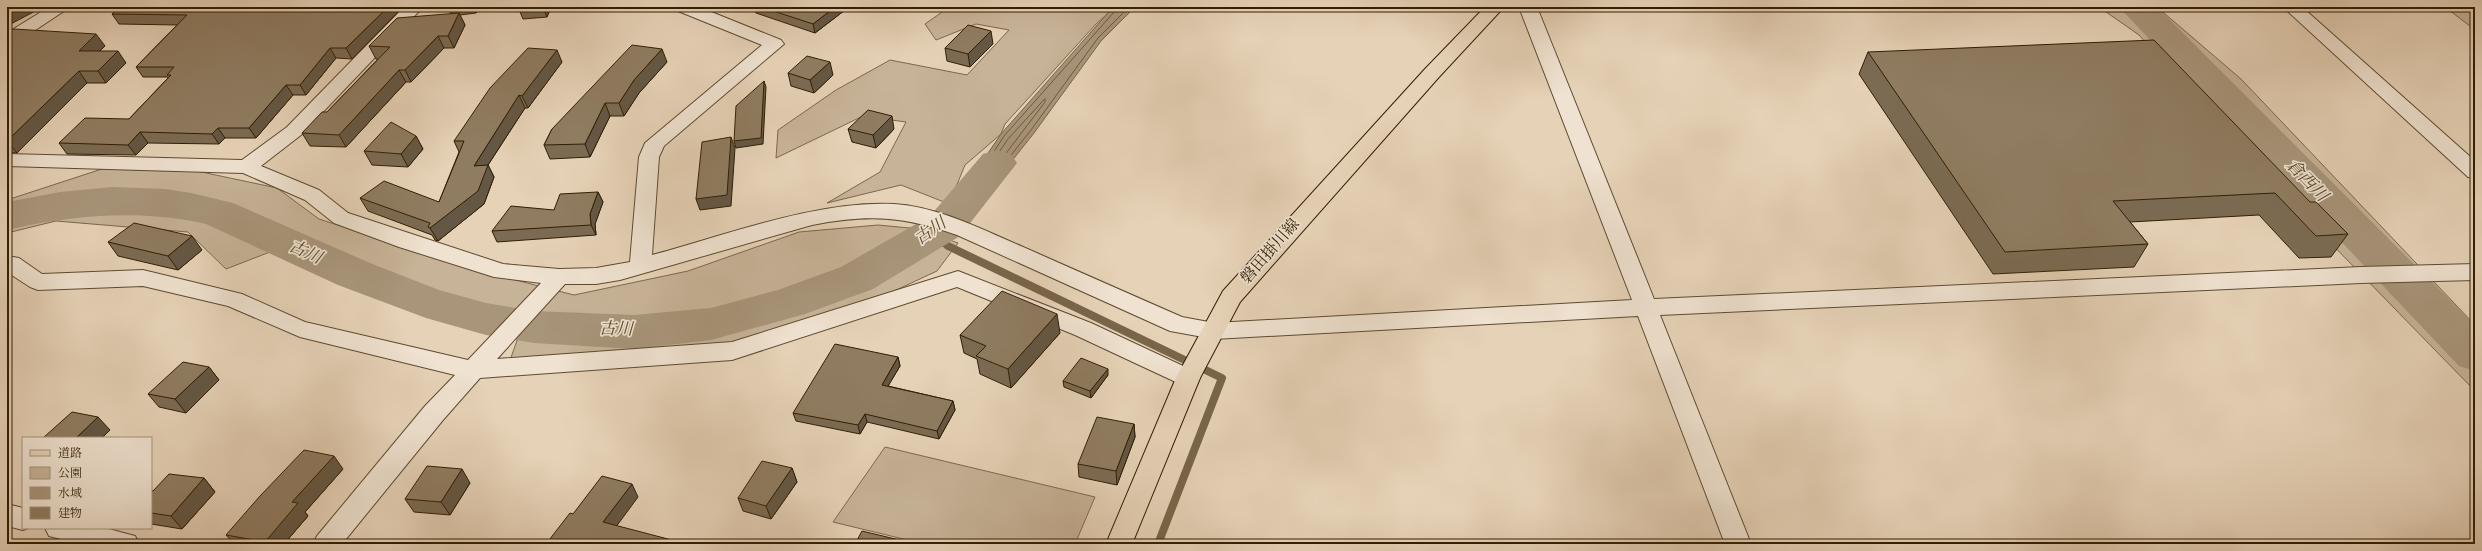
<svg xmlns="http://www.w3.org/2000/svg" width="2482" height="551" font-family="'Sorts Mill Goudy','Noto Serif JP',serif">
<rect width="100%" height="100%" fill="#e6d2b7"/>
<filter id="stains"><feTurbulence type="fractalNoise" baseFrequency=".005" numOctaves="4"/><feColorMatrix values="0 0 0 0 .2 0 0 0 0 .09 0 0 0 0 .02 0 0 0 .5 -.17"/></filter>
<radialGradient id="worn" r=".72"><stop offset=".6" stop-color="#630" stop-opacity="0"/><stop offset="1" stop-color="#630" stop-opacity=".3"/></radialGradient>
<path fill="#c7b398" stroke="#7c684e" d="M957 7H1115L1096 24 1005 124 1001 134 965 165 949 204 901 185 827 203 880 172 906 122 863 116 776 158 778 130 836 90 890 60 967 75 1009 30 976 24 936 40 925 24 945 10Z
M2099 7H2157L2241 79 2475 325V391L2237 147 2139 35Z
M2449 10H2475V30Z
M114 165 178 167 277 188 319 219 492 274 574 295 688 271 799 232 878 225 920 229 958 243 937 271 836 318 742 345 509 363 519 335 483 326 270 252 226 269 188 232 56 221 7 233V200Z
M885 447 1095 497 1075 544H924L833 522Z"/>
<path fill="#a8957a" stroke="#78654a" d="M1113 7H1135L1101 41 1034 133 969 215 952 206 1001 134Z"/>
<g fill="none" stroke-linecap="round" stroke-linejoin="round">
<path stroke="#6c5a3e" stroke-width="1" d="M1116 7 1115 11 1004 136 959 206 968 209 1031 130 1098 38 1129 7
M1045 99V102L988 177H985L984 174 1008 139Z"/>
<path stroke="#78654a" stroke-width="6" d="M929 237 950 247"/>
<path stroke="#78654a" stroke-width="8" d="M948 246 1222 378 1158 544"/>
<path fill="#a8957a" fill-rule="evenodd" d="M2119 7H2157L2475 325V371L2459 366Z
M997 150 1011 154 1017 163 960 236 873 289 805 314 711 340 634 349 534 343 486 335 426 318 338 285 206 224C139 209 73 215 7 230V202L60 192 112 187 165 189 191 193 233 203 370 263 439 290 486 303 534 311 634 315 711 308 778 290 841 267 930 216 983 154Z"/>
<defs>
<path id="minor" d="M49 7H70L13 45 7 46V33Z
M404 7H423L301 135 261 166 319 190 348 213 503 264 559 269 596 268 630 262 639 157 645 143 762 45 678 11 675 7H699L781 40 784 44 664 146 659 157 652 255C727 235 817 200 894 204 941 207 987 232 1030 250 1081 273 1132 295 1182 317L1214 323 1632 300 1519 7H1537L1654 299 2361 267 2475 264V280L2361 283 1660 315 1751 544H1725L1638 316 1214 339 1170 331 957 235C903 216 868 214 812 225L620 280 596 284H565L497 359 732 342 958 271 1091 323 1196 372 1200 378 1196 384 1188 387 1180 384 1075 335 957 287 732 360 480 378 443 420 342 544H313L317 536 425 406 455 375 300 337 228 306 143 286 38 290 30 287 7 272V256L19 258 42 274 143 270 242 294 305 322 468 360 541 283 494 277 399 247 334 223 305 200 243 173 7 166V154L242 160 287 127Z
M2283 7H2302L2475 161V178L2468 177Z
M7 504 23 508V528H28L23 530 7 526Z
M45 528H105L135 536 139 544H80L49 536Z"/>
<path id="major" d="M1485 7H1504L1439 77 1240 302 1200 378 1132 544H1106L1176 378 1223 291 1425 69Z"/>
</defs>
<use href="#minor" stroke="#5e4b30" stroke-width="2"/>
<use href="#major" stroke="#311e03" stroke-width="2"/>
<use href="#minor" fill="#efe2d0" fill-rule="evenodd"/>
<use href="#major" fill="#e6d2b7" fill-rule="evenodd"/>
</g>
<path fill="#7b6b53" stroke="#311e03" d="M403 7 352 59 336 58 306 95H293L256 138H225L219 144 148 143 136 155 67 154 59 143 129 119 168 78V77H143L136 67 177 25 119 24 112 14Z
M448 7H479L476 13 460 15 465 25 454 48H444L411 82H406L346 147 310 146 302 133 327 112 378 59H376L369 46 451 14Z
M518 7H551L547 17 523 19Z
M737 7H849L815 33 756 13 754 9 753 10Z
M7 32 105 46 99 51 126 63 106 83H87L17 153 7 152Z
M993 44 970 67 947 61 945 48Z
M1868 52 2310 202 2348 234 2331 257 2299 258 2259 215 2130 222 2148 244 2134 267 1993 274 1859 74Z
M562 62 528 108H525L488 165 494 177 484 204 438 241 435 240 432 235 368 211 360 198 439 202 459 152 454 141Z
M667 62 639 93 624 116H610L590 157 550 159 544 145 552 129Z
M788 73 833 75 814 93 791 86Z
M848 129H894L876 148 852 142Z
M416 136 423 149 408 167 372 165 364 151Z
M598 192 603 202 595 224 596 235 497 242 492 231 554 210Z
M108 242 202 250 178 270 118 256Z
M1060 333 1011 388 980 374 977 359 964 353 960 335Z
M898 357 900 366 888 386 953 401 955 410 939 439 867 422 860 434 796 421 793 413Z
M209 367 219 380 186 413 159 407 148 394Z
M1108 375 1091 398 1064 387 1063 381Z
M1134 424 1135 437 1117 485 1079 477 1078 464Z
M792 468 797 482 771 519 743 511 738 498Z
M343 469 305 512 308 516 284 544H234L226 535Z
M204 478 215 492 182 529 151 524V491H153Z
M470 483 450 515 414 512 405 499Z"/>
<path fill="#645744" stroke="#311e03" d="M10 7H40L41 8 7 26V9Z
M388 7H403L352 59 346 48Z
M473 7H479L476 13Z
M543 7H551L547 17Z
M835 7H849L815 33 813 24Z
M459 13 465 25 454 48 448 36Z
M991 31 993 44 970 67 968 54Z
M96 34 105 46 87 63 79 51Z
M438 36 444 48 411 82 405 70Z
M330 48 336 58 306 95 300 85Z
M662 49 667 62 639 93 624 116 619 103 634 80Z
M557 50 562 62 528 108 522 96Z
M118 51 126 63 106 83 98 71Z
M830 62 833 75 814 93 810 80Z
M399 70 406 82 346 147 339 135Z
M79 71 87 83 17 153 7 141Z
M764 81 766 87 763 144 736 148 734 141Z
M286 85 293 95 256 138 249 128Z
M519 95 525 108 488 165 494 177 484 204 438 241 430 228 474 166Z
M605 103 610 116 590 157 585 144Z
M892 116 894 129 876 148 873 135Z
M218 128 225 138 219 144 212 134Z
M140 132 148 143 136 155 128 145Z
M416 136 423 149 408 167 401 154Z
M731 137 735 148 731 206 700 210 696 199Z
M598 192 603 202 595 224 596 235 591 225 590 214Z
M192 236 202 250 178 270 168 256Z
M1057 314 1060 333 1011 388 1008 369Z
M898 357 900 366 884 393 882 385Z
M209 367 219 380 186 413 175 399Z
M1108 369V375L1091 398 1090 391Z
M953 401 955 410 939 439 937 431Z
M865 414 867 422 860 434 858 425Z
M98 417 110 430 102 438H76Z
M1134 424 1135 437 1117 485 1116 471Z
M334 456 343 469 305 512 308 516 284 544H266L265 542 292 502Z
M792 468 797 482 771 519 766 506Z
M462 469 470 483 450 515 441 502Z
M204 478 215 492 182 529 171 516Z
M632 484 638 497 610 535 603 522Z"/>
<path fill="#8f7c61" stroke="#311e03" d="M119 7H388L346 48H330L300 85H286L249 128H218L212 134 140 132 128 145 59 143 85 118 129 119 171 75H167L174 67H136L187 15 112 14Z
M761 7H835L813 24Z
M459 13 448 36H438L405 70H399L339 135 302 133 322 112H327L390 47 369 46 397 18Z
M968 25 991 31 968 54 945 48Z
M14 29 96 34 79 51H118L98 71H79L7 141V32Z
M2154 40 2310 202H2316L2348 234 2316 236 2275 193 2113 201 2148 244 2005 252 1868 52Z
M632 45 662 49 634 80 619 103H605L585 144 544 145 552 129Z
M528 48 557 50 522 96 519 95 474 166 488 165 478 191 430 228 428 227 430 223 360 198 384 181 439 202 464 141H454L490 88Z
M807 56 830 62 810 80 788 73Z
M764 81 761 138 734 141 736 106Z
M868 110 892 116 873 135 848 129Z
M391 122 416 136 401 154 364 151Z
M731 137 727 195 696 199 702 142Z
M598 192 590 214 591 225 492 231 511 206 554 210 560 194Z
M134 223 192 236 168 256 108 242Z
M1002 291 1057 314 1008 369 976 356 986 346 960 335Z
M835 344 898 357 882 385 953 401 937 431 865 414 858 425 793 413Z
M1081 358 1108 369 1090 391 1063 381Z
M183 362 209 367 175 399 148 394Z
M72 412 98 417 76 438H43Z
M1097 417 1134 424 1116 471 1078 464Z
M304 450 334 456 292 502 298 503 265 542 226 535 260 496Z
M762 461 792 468 766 506 738 498Z
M427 466 462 469 441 502 405 499Z
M169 474 204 478 171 516 151 513V491H153Z
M602 476 632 484 603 522 687 544H546L570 513 573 514Z
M862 531 916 544H855Z"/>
<g text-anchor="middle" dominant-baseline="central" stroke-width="3.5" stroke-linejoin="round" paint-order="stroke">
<g font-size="16" fill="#311e03" stroke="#efe2d0">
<text transform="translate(1271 252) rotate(-49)">磐田掛川線</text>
</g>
<g font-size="17" font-style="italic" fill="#5b482d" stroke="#efe2d0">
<text transform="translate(2306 181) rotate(46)">倉西川</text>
<text transform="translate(931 232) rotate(-35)">古川</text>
<text transform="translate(305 253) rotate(24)">古川</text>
<text transform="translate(616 330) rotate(2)">古川</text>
</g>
</g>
<rect width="2482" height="551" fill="none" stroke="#e6d2b7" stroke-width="24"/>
<rect x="8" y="8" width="2466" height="535" fill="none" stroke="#311e03" stroke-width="2"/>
<rect x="12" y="12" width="2458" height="527" fill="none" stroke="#311e03"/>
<rect x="22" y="437" width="130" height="92" fill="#efe2d0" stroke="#a3947e"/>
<rect x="30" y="450" width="20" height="6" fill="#e6d2b7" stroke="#a3947e"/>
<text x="58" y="457" font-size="12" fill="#311e03">道路</text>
<rect x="30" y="467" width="20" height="12" fill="#c7b398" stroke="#a3947e"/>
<text x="58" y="477" font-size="12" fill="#311e03">公園</text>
<rect x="30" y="487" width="20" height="12" fill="#a8957a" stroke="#a3947e"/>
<text x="58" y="497" font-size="12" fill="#311e03">水域</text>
<rect x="30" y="507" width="20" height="12" fill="#8f7c61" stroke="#a3947e"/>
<text x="58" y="517" font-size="12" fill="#311e03">建物</text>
<rect width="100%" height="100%" filter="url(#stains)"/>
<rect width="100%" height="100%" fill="url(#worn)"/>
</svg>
